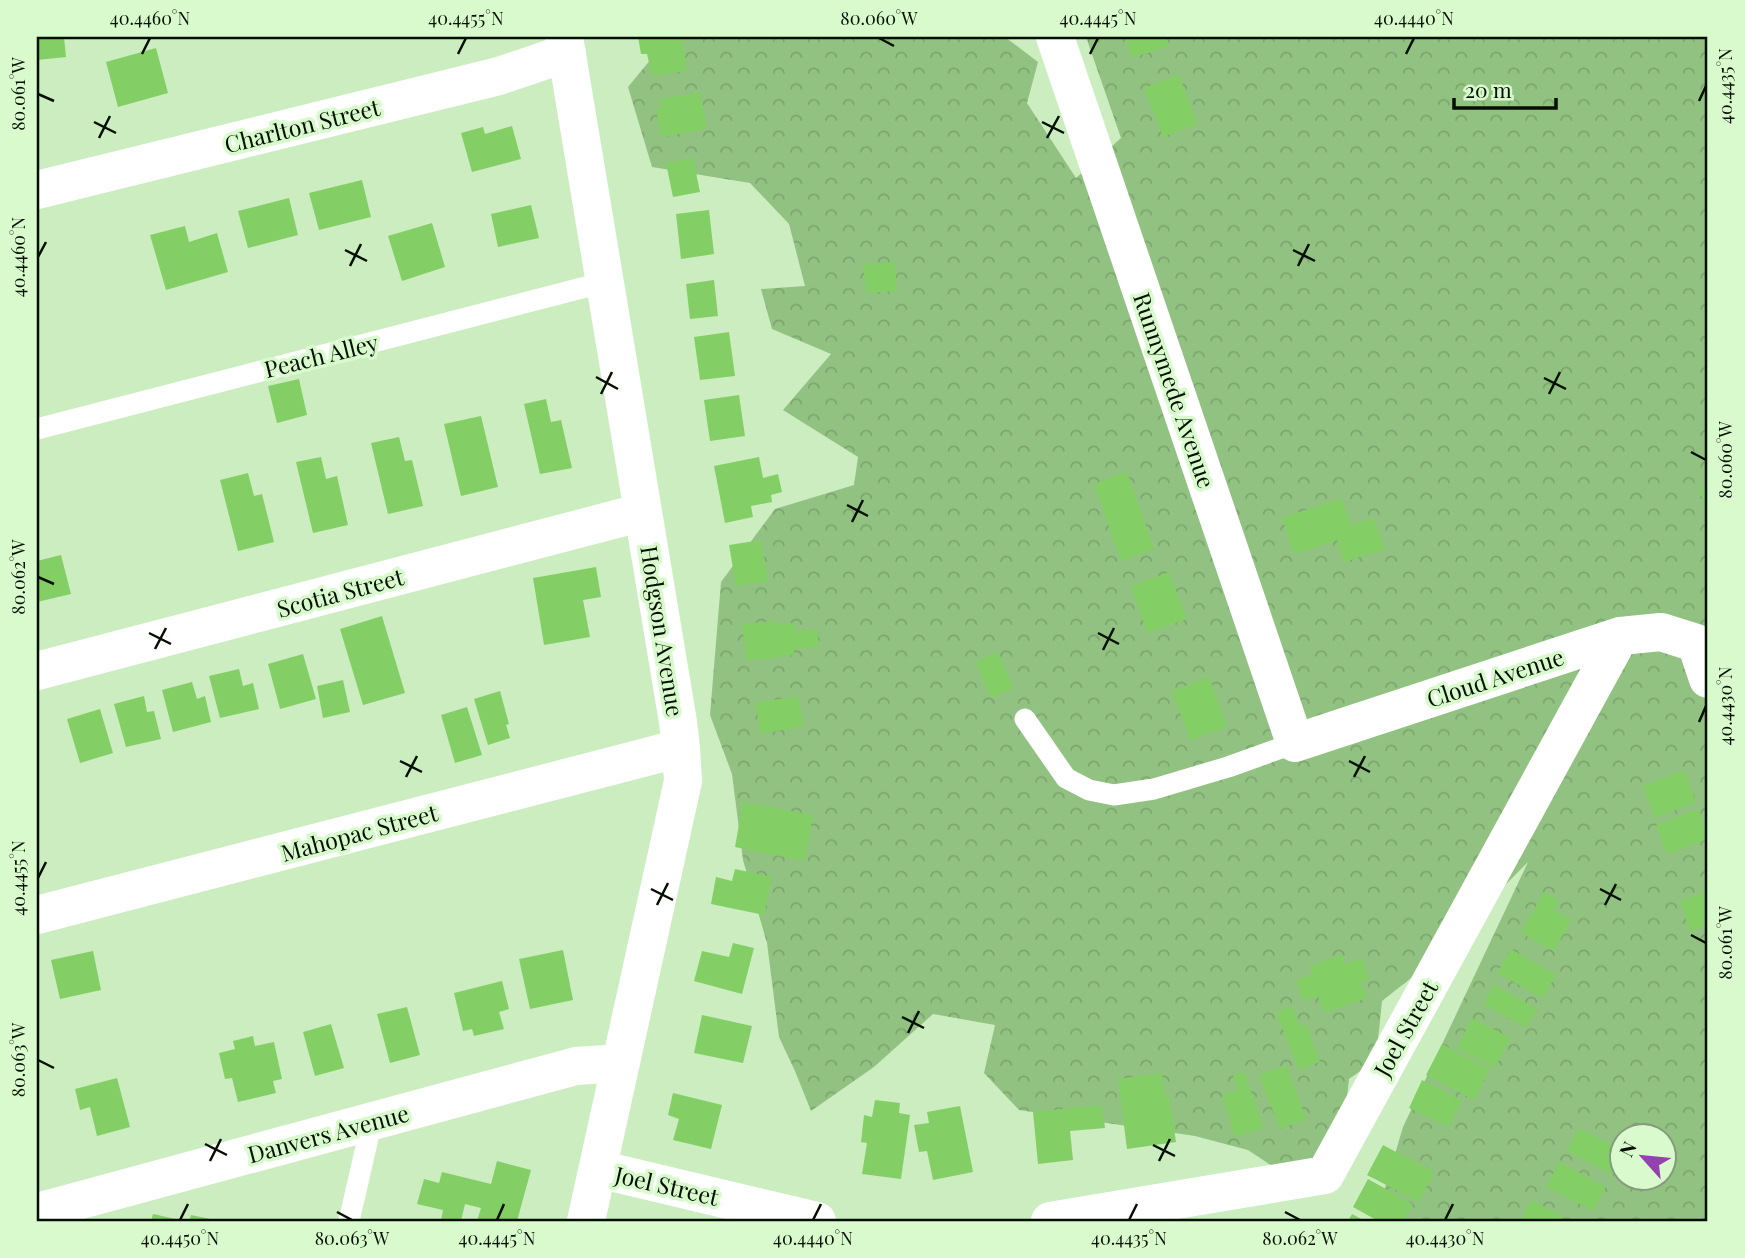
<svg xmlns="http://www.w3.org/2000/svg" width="1745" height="1258" font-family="'Playfair Display',serif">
<defs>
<pattern id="forest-crowns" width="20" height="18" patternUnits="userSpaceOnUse" patternTransform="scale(1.75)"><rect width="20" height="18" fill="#92c281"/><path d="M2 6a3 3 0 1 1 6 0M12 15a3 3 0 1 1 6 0" fill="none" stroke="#7ca66e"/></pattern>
</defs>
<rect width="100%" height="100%" fill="#cbedc0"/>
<path fill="url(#forest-crowns)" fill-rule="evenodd" d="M669 37H1005L1038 62 1027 103 1076 178 1121 138 1086 37H1708V1221H1375L1403 1127 1528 862 1420 971 1382 1001 1376 1060 1349 1079 1345 1117 1318 1160 1284 1174 1248 1150 1195 1136 1019 1110 984 1073 995 1025 933 1014 874 1067 811 1111 795 1071 779 1037 767 943 743 860 732 774 710 715 721 582 775 509 854 485 858 457 783 410 831 354 772 329 761 289 805 286 789 224 750 183 652 167 628 87ZM1622 1136H1664V1178H1622Z"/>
<path fill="#83cf66" d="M37 37H64L66 57 37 60Z
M638 37H682L687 71 652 76 647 54H641Z
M1125 37H1166L1169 46 1132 58Z
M156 48 168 93 118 107 106 62Z
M1179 75 1197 124 1163 137 1144 88Z
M700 92 707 129 661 137 656 109 662 108 660 99Z
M512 126 521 159 472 172 461 133 483 127 485 134Z
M693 158 700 192 673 197 666 163Z
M362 180 371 217 319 230 309 193Z
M289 198 298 235 248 248 238 211Z
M531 205 539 238 498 247 491 214Z
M709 210 714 254 681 259 676 214Z
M432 223 445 267 402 281 388 236Z
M185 226 189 242 217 233 228 272 166 290 150 235Z
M895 262 897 291 866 293 863 265Z
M714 280 718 316 690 319 686 284Z
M729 332 735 376 700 380 694 337Z
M299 379 307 415 277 423 268 386Z
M739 395 745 436 710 441 704 400Z
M546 399 551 422 561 420 572 468 540 474 524 404Z
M481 416 498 487 461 496 444 424Z
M399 437 405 461 412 460 423 506 388 514 371 443Z
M321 457 326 479 337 476 348 525 313 533 296 462Z
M759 457 763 478 778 474 782 492 771 495 772 502 751 506 753 517 725 523 714 466Z
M1127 472 1154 549 1121 561 1094 484Z
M248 473 254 496 262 494 274 542 238 551 220 480Z
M1708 486V514L1699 489Z
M1341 498 1351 525 1374 518 1385 549 1344 562 1337 540 1294 554 1282 518Z
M761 540 768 581 736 586 729 545Z
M61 555 71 594 37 602V561Z
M596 567 601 597 583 600 590 637 544 645 533 578Z
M1169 572 1187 619 1147 633 1131 586Z
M382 616 405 693 363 705 340 629Z
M776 621 777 625 794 623 795 631 817 629 819 647 794 649V655L747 661 742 624Z
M998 652 1013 688 991 698 975 662Z
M303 654 316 699 280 709 268 664Z
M239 669 243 686 253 683 259 709 220 718 209 676Z
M1209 677 1227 727 1190 740 1172 691Z
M343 680 350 712 323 718 317 686Z
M192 682 197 699 205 696 211 722 173 732 162 690Z
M500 691 509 724 506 725 510 738 488 745 474 699Z
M144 696 147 712 154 711 161 739 126 747 114 704Z
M798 696 804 726 761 734 755 703Z
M467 707 482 755 455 763 441 715Z
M100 709 113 753 80 763 67 719Z
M1684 770 1696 802 1655 818 1643 786Z
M743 802 813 815 805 861 735 847Z
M1698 809 1708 839 1667 854 1656 825Z
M735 869 772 877 764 915 711 904 716 877 732 881Z
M1708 891V924L1690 931 1680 901Z
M1544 892 1559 900 1553 910 1571 920 1554 951 1521 933Z
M733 943 754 948 742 994 694 981 702 951 729 957Z
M1511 949 1556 975 1543 998 1497 973Z
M563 950 573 1000 530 1009 519 959Z
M93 951 101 990 60 999 51 960Z
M1342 954 1345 964 1362 958 1369 979 1361 982 1367 998 1324 1013 1318 996 1303 1001 1296 980 1313 974 1310 966Z
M502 981 509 1009 499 1012 504 1029 474 1036 472 1029 463 1031 454 993Z
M1494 985 1537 1009 1526 1028 1483 1004Z
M1292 1006 1300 1026 1306 1024 1320 1062 1299 1070 1276 1012Z
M407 1007 420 1055 390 1063 377 1014Z
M702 1015 752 1026 743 1063 694 1053Z
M1472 1018 1510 1038 1495 1068 1457 1048Z
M331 1024 344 1068 315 1076 303 1032Z
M253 1036 255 1046 274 1042 282 1079 273 1081 276 1093 238 1102 232 1078 225 1079 219 1053 235 1049 233 1041Z
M1442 1044 1490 1069 1474 1100 1426 1075Z
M1286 1065 1306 1119 1280 1129 1259 1075Z
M1245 1072 1263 1128 1235 1137 1222 1095 1238 1090 1233 1075Z
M1162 1073 1165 1097 1169 1096 1176 1142 1127 1149 1118 1079Z
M117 1078 130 1127 97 1136 90 1107 80 1110 75 1089Z
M1422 1080 1462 1100 1449 1127 1409 1108Z
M673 1093 722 1105 711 1149 673 1140 679 1119 668 1115Z
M875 1100 900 1103 899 1113 910 1115 901 1179 862 1174 867 1143 861 1142 864 1115 872 1117Z
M1102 1105 1105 1128 1070 1131 1073 1160 1038 1164 1033 1112Z
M960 1106 973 1172 933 1180 927 1151 919 1152 914 1125 929 1123 927 1112Z
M1579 1128 1622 1150 1611 1174 1567 1151Z
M1383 1145 1434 1172 1419 1202 1367 1175Z
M497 1161 531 1170 517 1221H477L481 1208 465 1204 461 1221H441L443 1210 417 1204 424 1179 439 1183 442 1172 491 1184Z
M1559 1162 1606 1187 1593 1211 1546 1187Z
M1368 1179 1413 1204 1403 1221H1378L1353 1207Z
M1531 1200 1563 1216 1561 1221H1520Z
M153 1214 180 1220V1221H151Z
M1352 1214 1365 1221H1348Z
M191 1215 215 1220V1221H189Z"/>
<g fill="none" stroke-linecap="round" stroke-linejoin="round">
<path stroke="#fff" stroke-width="21" d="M37 429 605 282
M1025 719 1066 778 1089 790 1114 795 1154 789 1228 767 1295 743
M349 1221 372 1121"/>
<path stroke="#fff" stroke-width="38" d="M564 37 678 722 681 748 683 781 586 1221
M1055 37 1295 743 1620 636 1661 632 1696 643 1708 679
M37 190 499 76 567 53
M37 671 643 512
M37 915 681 748
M598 1169 817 1221
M37 1212 576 1066 621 1063
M1050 1221 1325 1175 1620 636"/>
</g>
<path fill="none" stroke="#050f02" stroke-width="2.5" d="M879 38 894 46M142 54 150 38M458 54 466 38M1090 54 1098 38M1406 54 1414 38M38 94 54 101M1699 101 1706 86M94 122 116 133M1042 122 1064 133M99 138 110 116M1047 138 1059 116M345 250 367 261M1293 250 1315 261M38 257 46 242M350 266 361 244M1298 266 1309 244M596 377 618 389M1544 378 1566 389M601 394 612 372M1549 394 1560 372M1691 452 1706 460M847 505 868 516M852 522 863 500M38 577 54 584M149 633 171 644M1098 633 1119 644M155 649 166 628M1103 650 1114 628M1699 722 1706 706M400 761 422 772M1349 761 1370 772M406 777 417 756M1354 777 1365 756M38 878 46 862M651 889 673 900M1600 889 1621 900M657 905 668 883M1605 905 1616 884M1691 935 1706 943M902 1017 924 1028M908 1033 919 1011M38 1060 54 1068M205 1144 227 1155M1153 1145 1175 1156M210 1161 221 1139M1159 1161 1170 1139M337 1212 352 1220M1285 1212 1300 1220M180 1220 188 1204M497 1220 504 1204M813 1220 821 1204M1129 1220 1137 1204M1445 1220 1453 1204"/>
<g text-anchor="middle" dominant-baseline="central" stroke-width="7" stroke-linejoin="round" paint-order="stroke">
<g font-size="23" fill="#050f02" stroke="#d8facd">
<text transform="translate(302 125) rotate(-14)">Charlton Street</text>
<text transform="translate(321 355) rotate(-14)">Peach Alley</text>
<text transform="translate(1175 390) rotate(71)">Runnymede Avenue</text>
<text transform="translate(340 592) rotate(-15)">Scotia Street</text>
<text transform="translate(663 631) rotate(81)">Hodgson Avenue</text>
<text transform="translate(1495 677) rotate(-18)">Cloud Avenue</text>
<text transform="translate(359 832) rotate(-15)">Mahopac Street</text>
<text transform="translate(1405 1028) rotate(-61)">Joel Street</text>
<text transform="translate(328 1133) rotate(-15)">Danvers Avenue</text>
<text transform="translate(667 1185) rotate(13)">Joel Street</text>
</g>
</g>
<rect width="1745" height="1258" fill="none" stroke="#d8facd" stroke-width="77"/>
<g transform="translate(1643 1157) rotate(297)"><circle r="33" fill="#d8facd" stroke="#849c7c" stroke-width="2"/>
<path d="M0-5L12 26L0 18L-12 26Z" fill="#9541af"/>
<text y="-10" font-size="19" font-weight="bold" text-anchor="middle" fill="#050f02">N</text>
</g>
<path d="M1454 98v10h102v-10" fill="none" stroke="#050f02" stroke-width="3.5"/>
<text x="1465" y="98" font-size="21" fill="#050f02" stroke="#d8facd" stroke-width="5" paint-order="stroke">20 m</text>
<rect x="38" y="38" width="1668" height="1182" fill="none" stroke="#050f02" stroke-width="2.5"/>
<g font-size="18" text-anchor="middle" fill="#050f02">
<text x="150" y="25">40.4460°N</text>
<text x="466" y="25">40.4455°N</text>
<text x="879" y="25">80.060°W</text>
<text x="1098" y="25">40.4445°N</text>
<text x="1414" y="25">40.4440°N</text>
<text transform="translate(1726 86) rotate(-90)" y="6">40.4435°N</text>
<text transform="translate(19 94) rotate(-90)" y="6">80.061°W</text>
<text transform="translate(19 257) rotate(-90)" y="6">40.4460°N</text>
<text transform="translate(1726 460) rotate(-90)" y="6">80.060°W</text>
<text transform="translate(19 577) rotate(-90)" y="6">80.062°W</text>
<text transform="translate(1726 706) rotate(-90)" y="6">40.4430°N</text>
<text transform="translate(19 878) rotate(-90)" y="6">40.4455°N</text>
<text transform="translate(1726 943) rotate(-90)" y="6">80.061°W</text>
<text transform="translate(19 1060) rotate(-90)" y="6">80.063°W</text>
<text x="180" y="1245">40.4450°N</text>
<text x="352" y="1245">80.063°W</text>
<text x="497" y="1245">40.4445°N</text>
<text x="813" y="1245">40.4440°N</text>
<text x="1129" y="1245">40.4435°N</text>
<text x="1300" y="1245">80.062°W</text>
<text x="1445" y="1245">40.4430°N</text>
</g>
</svg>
